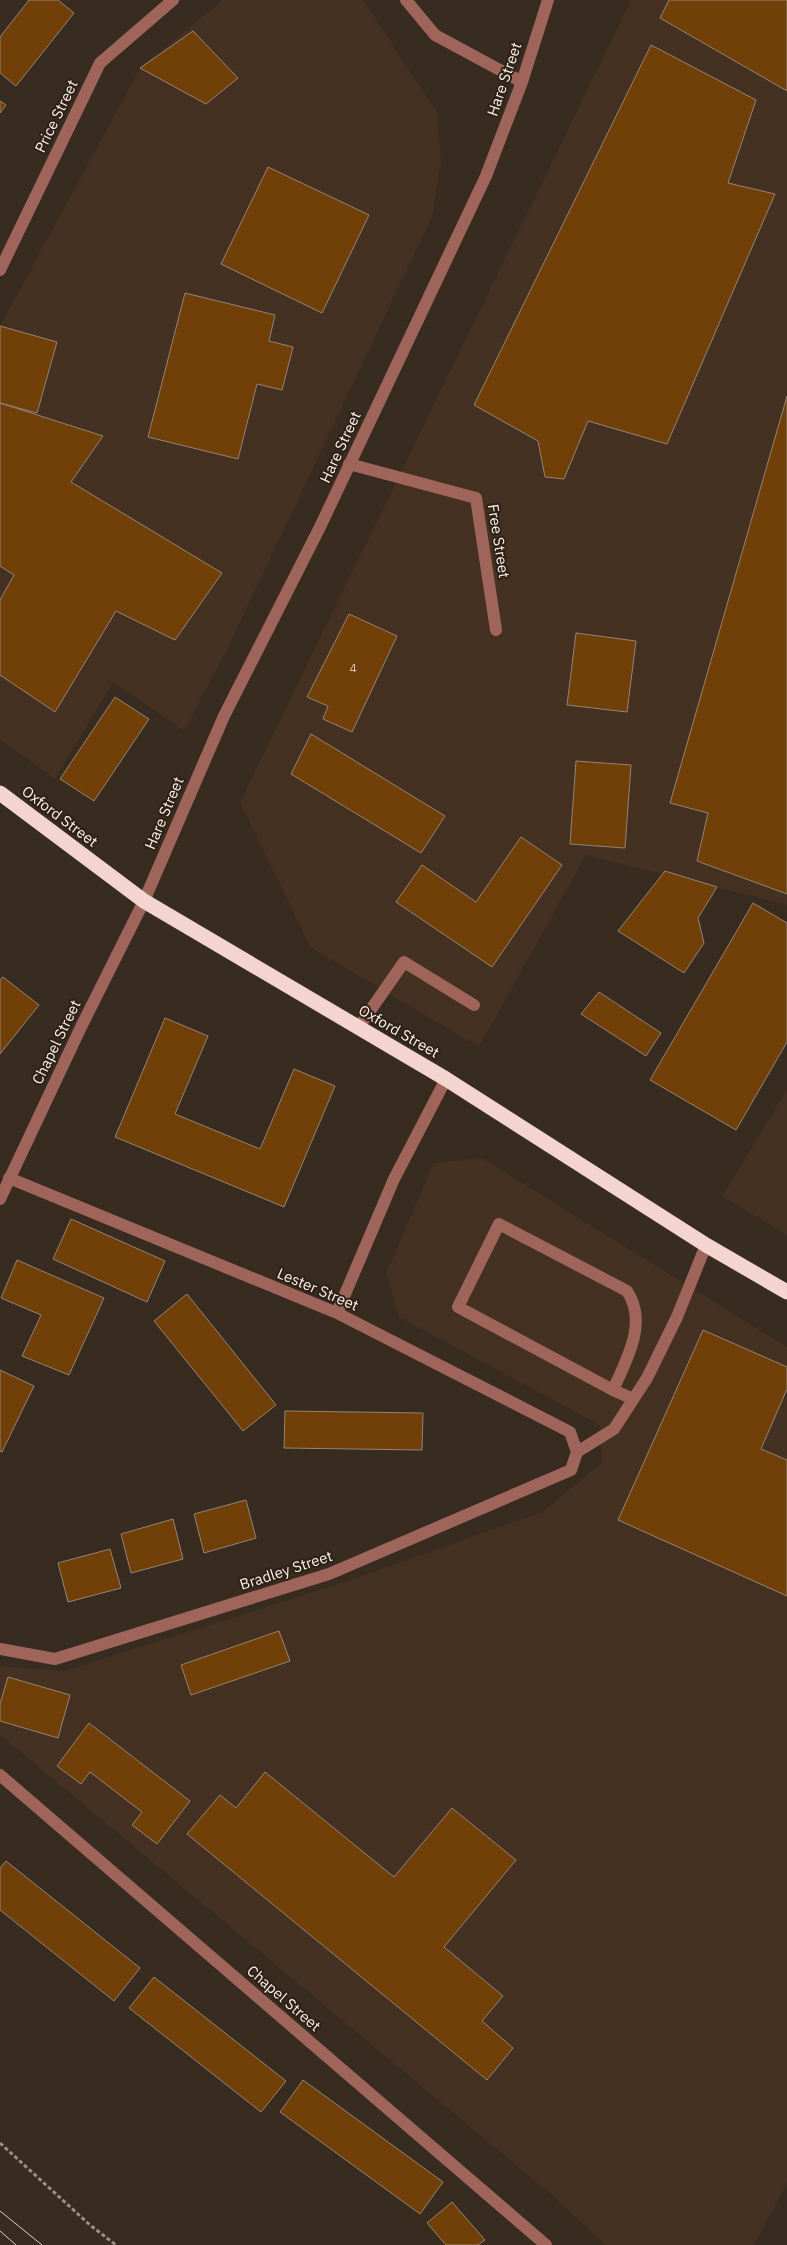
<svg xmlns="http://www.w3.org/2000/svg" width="787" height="2245" font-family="'IBM Plex Sans',sans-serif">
<rect width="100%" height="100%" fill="#382b20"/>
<path fill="#443121" d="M223 0H363L437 112 441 162 432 217 226 652 184 731 113 682 55 779 0 739V326L140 68Z
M631 0H787V905L586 855 479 1047 310 947 240 802Z
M787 1090V1235L722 1196Z
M482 1158 787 1347V2183L754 2245H606L554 2197 0 1735V1666L64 1671 345 1582 542 1512 602 1463 600 1425 399 1317 386 1273 434 1163Z"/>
<path fill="#714008" stroke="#948477" d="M29 0H58L74 13 16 86 0 73V37Z
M669 0H787V91L660 18Z
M193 31 238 78 206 104 140 68Z
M651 45 756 100 728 183 775 194 667 444 588 421 564 479 545 477 538 441 474 405Z
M0 101 6 105 0 113Z
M268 167 369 215 322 313 221 264Z
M185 293 275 315 269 341 293 347 282 390 257 384 238 459 148 437Z
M0 326 57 342 37 413 0 403Z
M787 396V894L697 861 708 813 670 803Z
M0 403 103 436 71 482 222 573 175 640 116 611 55 712 0 675V600L14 575 0 566Z
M349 614 397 636 352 732 323 719 328 706 307 697Z
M576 633 636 641 627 712 567 705Z
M115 697 149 719 94 801 60 779Z
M311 734 445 816 421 853 291 774Z
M576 761 631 765 625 848 570 844Z
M521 837 562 865 492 967 396 902 422 865 476 902Z
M665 871 717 887 698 918 704 943 684 973 618 931Z
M753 903 787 923V1042L736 1130 650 1080Z
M3 977 39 1005 0 1054V980Z
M599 992 661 1033 646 1056 581 1014Z
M165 1018 208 1036 175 1114 260 1149 294 1069 335 1086 284 1207 115 1137Z
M71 1219 165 1261 147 1302 53 1259Z
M17 1260 104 1298 69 1375 22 1356 41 1315 1 1298Z
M187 1294 276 1405 243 1431 154 1321Z
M703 1330 787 1367V1389L761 1449 787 1460V1596L618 1520Z
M0 1370 34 1386 2 1452 0 1451Z
M285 1411 423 1413 422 1450 284 1448Z
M246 1500 256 1538 204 1553 194 1514Z
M173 1519 183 1559 131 1573 121 1534Z
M110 1549 121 1588 68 1602 58 1563Z
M279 1631 290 1661 191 1695 181 1665Z
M8 1677 70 1695 58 1738 0 1721V1704Z
M89 1723 190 1801 157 1844 132 1825 142 1812 90 1772 81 1784 57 1766Z
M265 1772 394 1877 452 1808 516 1860 444 1947 503 1996 482 2021 513 2048 487 2080 187 1834 220 1795 236 1808Z
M6 1861 140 1968 114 2001 0 1910V1868Z
M154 1977 286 2081 261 2112 129 2008Z
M303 2080 443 2182 420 2214 280 2112Z
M452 2202 485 2240 478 2245H446L427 2223Z"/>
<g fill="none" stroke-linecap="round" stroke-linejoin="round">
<path stroke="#9b9086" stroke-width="3" stroke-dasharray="4 2.5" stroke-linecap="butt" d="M0 2143 90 2225 116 2245"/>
<path stroke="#a0655a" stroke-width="12" d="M406 0 435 35 522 82
M0 270 100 63 173 0
M349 464 476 498 496 630
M358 1028 404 962 474 1005
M0 1199 81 1027 144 901 224 716 320 527 486 176 522 82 548 0
M337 1313 394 1179 446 1079
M613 1390C627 1359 648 1322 627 1291L499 1224 458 1307 613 1390 633 1399
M577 1452 614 1429 647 1378 677 1317 706 1245
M0 1649 55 1659 329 1574 571 1470 577 1452 570 1432 337 1313 9 1178
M0 1775 546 2245"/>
<path stroke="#f3d4ce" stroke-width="15" d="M0 793 144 901 446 1079 706 1245 787 1292"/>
<path stroke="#dad0c8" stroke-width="1" d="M0 2211 42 2245
M0 2231 16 2245"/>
</g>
<g text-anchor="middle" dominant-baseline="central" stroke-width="4" stroke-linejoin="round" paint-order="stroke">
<g font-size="12" fill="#d9c6b2">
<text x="353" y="667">4</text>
</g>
<g font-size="15" fill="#fcf3eb" stroke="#2e2116">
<text transform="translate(504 79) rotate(-71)">Hare Street</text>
<text transform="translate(56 116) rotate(-64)">Price Street</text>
<text transform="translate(340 447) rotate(-65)">Hare Street</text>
<text transform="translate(499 541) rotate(81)">Free Street</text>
<text transform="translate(164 813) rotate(-67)">Hare Street</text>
<text transform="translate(60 816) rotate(37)">Oxford Street</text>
<text transform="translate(399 1031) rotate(30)">Oxford Street</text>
<text transform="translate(56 1042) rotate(-64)">Chapel Street</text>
<text transform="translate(318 1289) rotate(23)">Lester Street</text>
<text transform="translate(286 1570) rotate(-18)">Bradley Street</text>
<text transform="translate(284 1998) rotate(41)">Chapel Street</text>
</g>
</g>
</svg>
